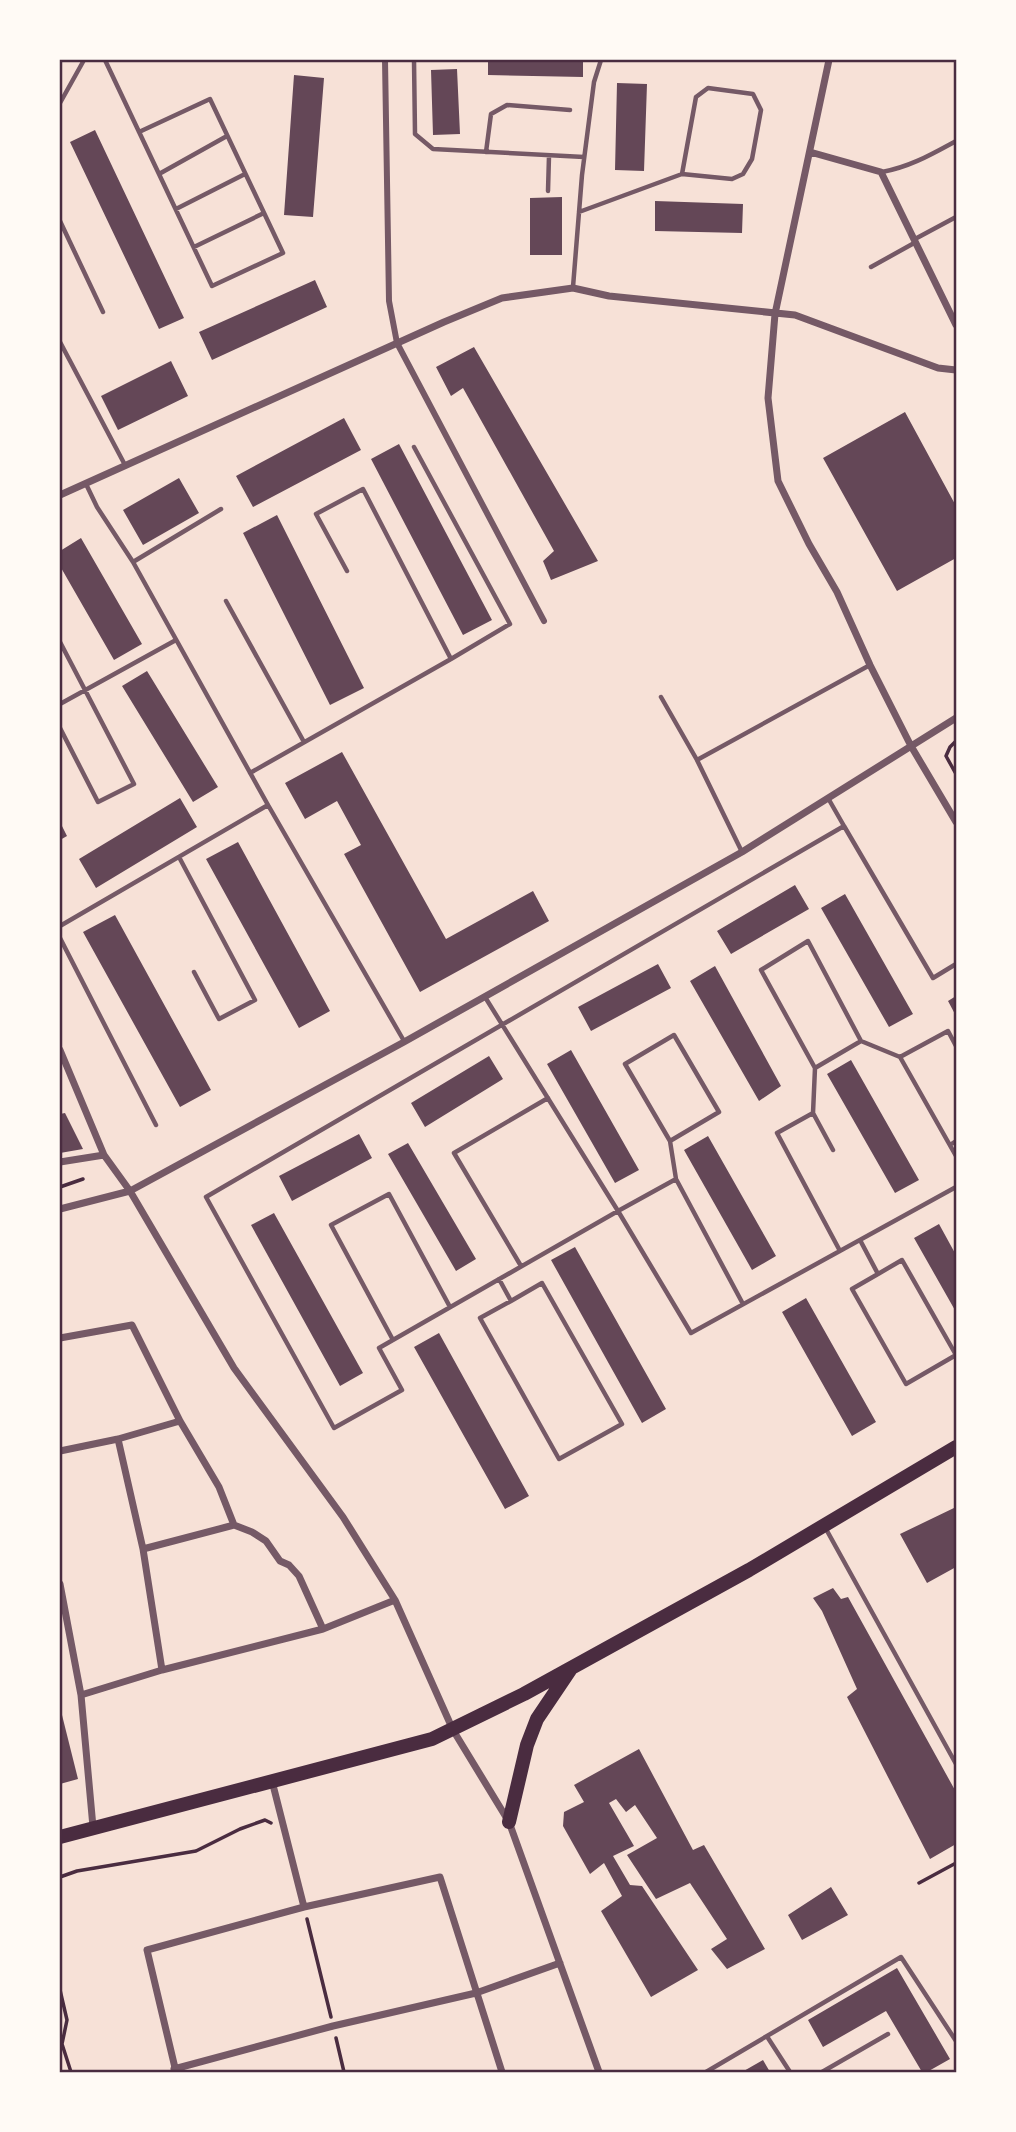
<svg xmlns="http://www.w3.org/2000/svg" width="1016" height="2132" font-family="'Exo 2',sans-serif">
<rect width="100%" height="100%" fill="#f7e1d7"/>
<path fill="#644757" d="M488 60H583V77L488 75Z
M457 69 460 134 433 135 431 70Z
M294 75 324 78 313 217 284 215Z
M617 83 647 84 644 171 615 170Z
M95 130 184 318 159 329 70 142Z
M562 197V255H530V198Z
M655 201 743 204 742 233 655 231Z
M315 280 327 307 212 360 199 332Z
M474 347 598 561 551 580 543 561 554 551 463 388 451 396 436 367Z
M171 361 188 396 118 430 101 396Z
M905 412 956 506V558L897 591 823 458Z
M344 418 361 450 253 507 236 476Z
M399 444 492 620 463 635 371 459Z
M179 478 199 513 143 545 123 510Z
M277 515 364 688 330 705 243 533Z
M81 538 142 644 114 660 60 566V551Z
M147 671 218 787 193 802 122 686Z
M342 752 446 939 533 891 549 921 420 992 344 854 361 845 337 801 305 819 285 783Z
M180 798 197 827 96 888 79 859Z
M60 822 67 836 60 840Z
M238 842 330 1011 299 1028 206 859Z
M795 885 809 909 731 954 717 931Z
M845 894 913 1014 889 1027 821 908Z
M115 915 211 1090 180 1107 83 932Z
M658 964 671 988 591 1031 578 1007Z
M715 966 781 1086 759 1101 690 981Z
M956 996V1016L948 1001Z
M571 1050 639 1170 615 1183 547 1064Z
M489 1056 503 1079 425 1127 411 1103Z
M851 1060 919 1180 895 1193 827 1074Z
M65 1113 83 1149 60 1153V1114Z
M359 1134 372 1158 292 1201 279 1176Z
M708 1136 776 1256 752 1270 684 1150Z
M408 1143 476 1259 456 1271 388 1154Z
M274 1213 363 1373 340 1386 251 1225Z
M939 1224 956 1255V1312L914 1238Z
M575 1247 666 1409 642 1423 551 1260Z
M806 1298 876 1422 852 1436 782 1312Z
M439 1333 529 1496 505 1509 414 1347Z
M956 1507V1567L927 1583 900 1534Z
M833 1588 841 1599 848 1597 956 1792V1844L930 1859 847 1697 857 1689 822 1611 813 1598Z
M60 1707 78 1779 60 1784Z
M639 1749 693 1850 704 1845 765 1949 727 1969 711 1949 727 1939 690 1883 656 1899 627 1855 657 1838 635 1805 626 1812 616 1799 609 1803 634 1846 613 1856 630 1885 642 1886 698 1970 651 1997 601 1911 622 1896 604 1863 590 1874 563 1826 564 1812 584 1802 574 1785Z
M831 1887 848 1915 802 1940 788 1915Z
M897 1968 950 2059 927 2072H922L886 2011 823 2047 808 2020Z
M763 2060 770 2072H742Z"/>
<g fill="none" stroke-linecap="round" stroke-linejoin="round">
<path stroke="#4a2c40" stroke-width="3.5" d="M956 741 950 747 946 756 956 774
M60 1187 83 1179
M60 1877 77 1871 196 1851 240 1829 265 1820 271 1823
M919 1883 956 1863
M307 1919 331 2017
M60 1990 67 2020 62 2044 71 2072
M336 2038 344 2072"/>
<path stroke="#755966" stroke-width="4.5" d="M105 60 212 286 283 253 210 99 139 132
M414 60 415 134 433 149 584 157
M60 103 84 60
M486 152 491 114 507 105 570 110
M882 172C910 167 932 154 956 141
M159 174 227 136
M548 191 549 156
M176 209 245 174
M579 212 682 174 732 179 743 174 752 159 761 110 753 94 708 88 696 97 682 174
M60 221 103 312
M915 239 956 217
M194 247 264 213
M871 267 916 242
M573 287 582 175 594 82 601 60
M60 342 125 465
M414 447 510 624 451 659
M86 484 97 507 133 562 268 805 404 1041
M133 562 221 509
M226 601 304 742
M60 642 134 784 98 802 60 728
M661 697 697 760 742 852
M60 704 176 640
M697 760 870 665
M250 773 451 659 363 489 316 514 347 571
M828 798 844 826 206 1197 334 1428 402 1390 379 1348 618 1211 691 1333 956 1187
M844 826 933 978 956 964
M179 857 255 1000 219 1019 194 972
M60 926 268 805
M60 938 156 1125
M485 997 618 1211 676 1179 743 1304
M956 1046 948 1031 900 1057 956 1156
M815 1068 861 1041
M813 1113 833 1150
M670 1141 625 1064 674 1035 719 1112 670 1141 676 1179
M950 1145 956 1141
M860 1240 878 1274 852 1289 906 1384 956 1355 902 1260 878 1274
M840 1251 777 1133 813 1113 815 1068 761 970 808 941 861 1041 900 1057
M521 1266 454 1153 548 1098
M499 1279 511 1301 542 1283 622 1424 559 1459 480 1318 511 1301
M393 1340 331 1225 389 1194 450 1307
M826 1529 956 1764
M768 2038 790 2072
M706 2072 901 1957 956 2041
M822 2072 888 2034"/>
<path stroke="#755966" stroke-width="6" d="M385 60 389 301 397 343 544 621"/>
<path stroke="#755966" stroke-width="7" d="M829 60 775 314 768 398 778 481 809 544 837 592 870 665 911 746 956 822
M810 152 881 172 956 325
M60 495 444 322 502 298 573 288 609 296 795 315 938 368 956 370
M60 1050 104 1155 130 1191 234 1368 343 1517 395 1600 453 1730 509 1822 599 2072
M60 1162 104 1155
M60 1209 130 1191 404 1042 742 852 956 718
M60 1338 132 1325 180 1421 219 1487 234 1525 252 1532 266 1541 280 1561 289 1565 299 1576 323 1629
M118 1439 143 1549 162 1670
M60 1451 118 1439 180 1421
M143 1549 234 1525
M60 1584 81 1695 93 1827
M81 1695 162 1670 323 1629 395 1600
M272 1781 304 1907
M174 2069 333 2026 476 1993 560 1963
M176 2072 147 1950 304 1907 440 1877 502 2072"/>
<path stroke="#4a2c40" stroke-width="14" d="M509 1822 527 1745 537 1719 570 1670
M60 1837 432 1739 524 1694 749 1570 956 1447"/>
</g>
<rect width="1016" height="2132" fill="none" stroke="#fffaf5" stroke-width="122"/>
<rect x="61" y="61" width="894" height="2010" fill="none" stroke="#4a2c40" stroke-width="2.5"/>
</svg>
